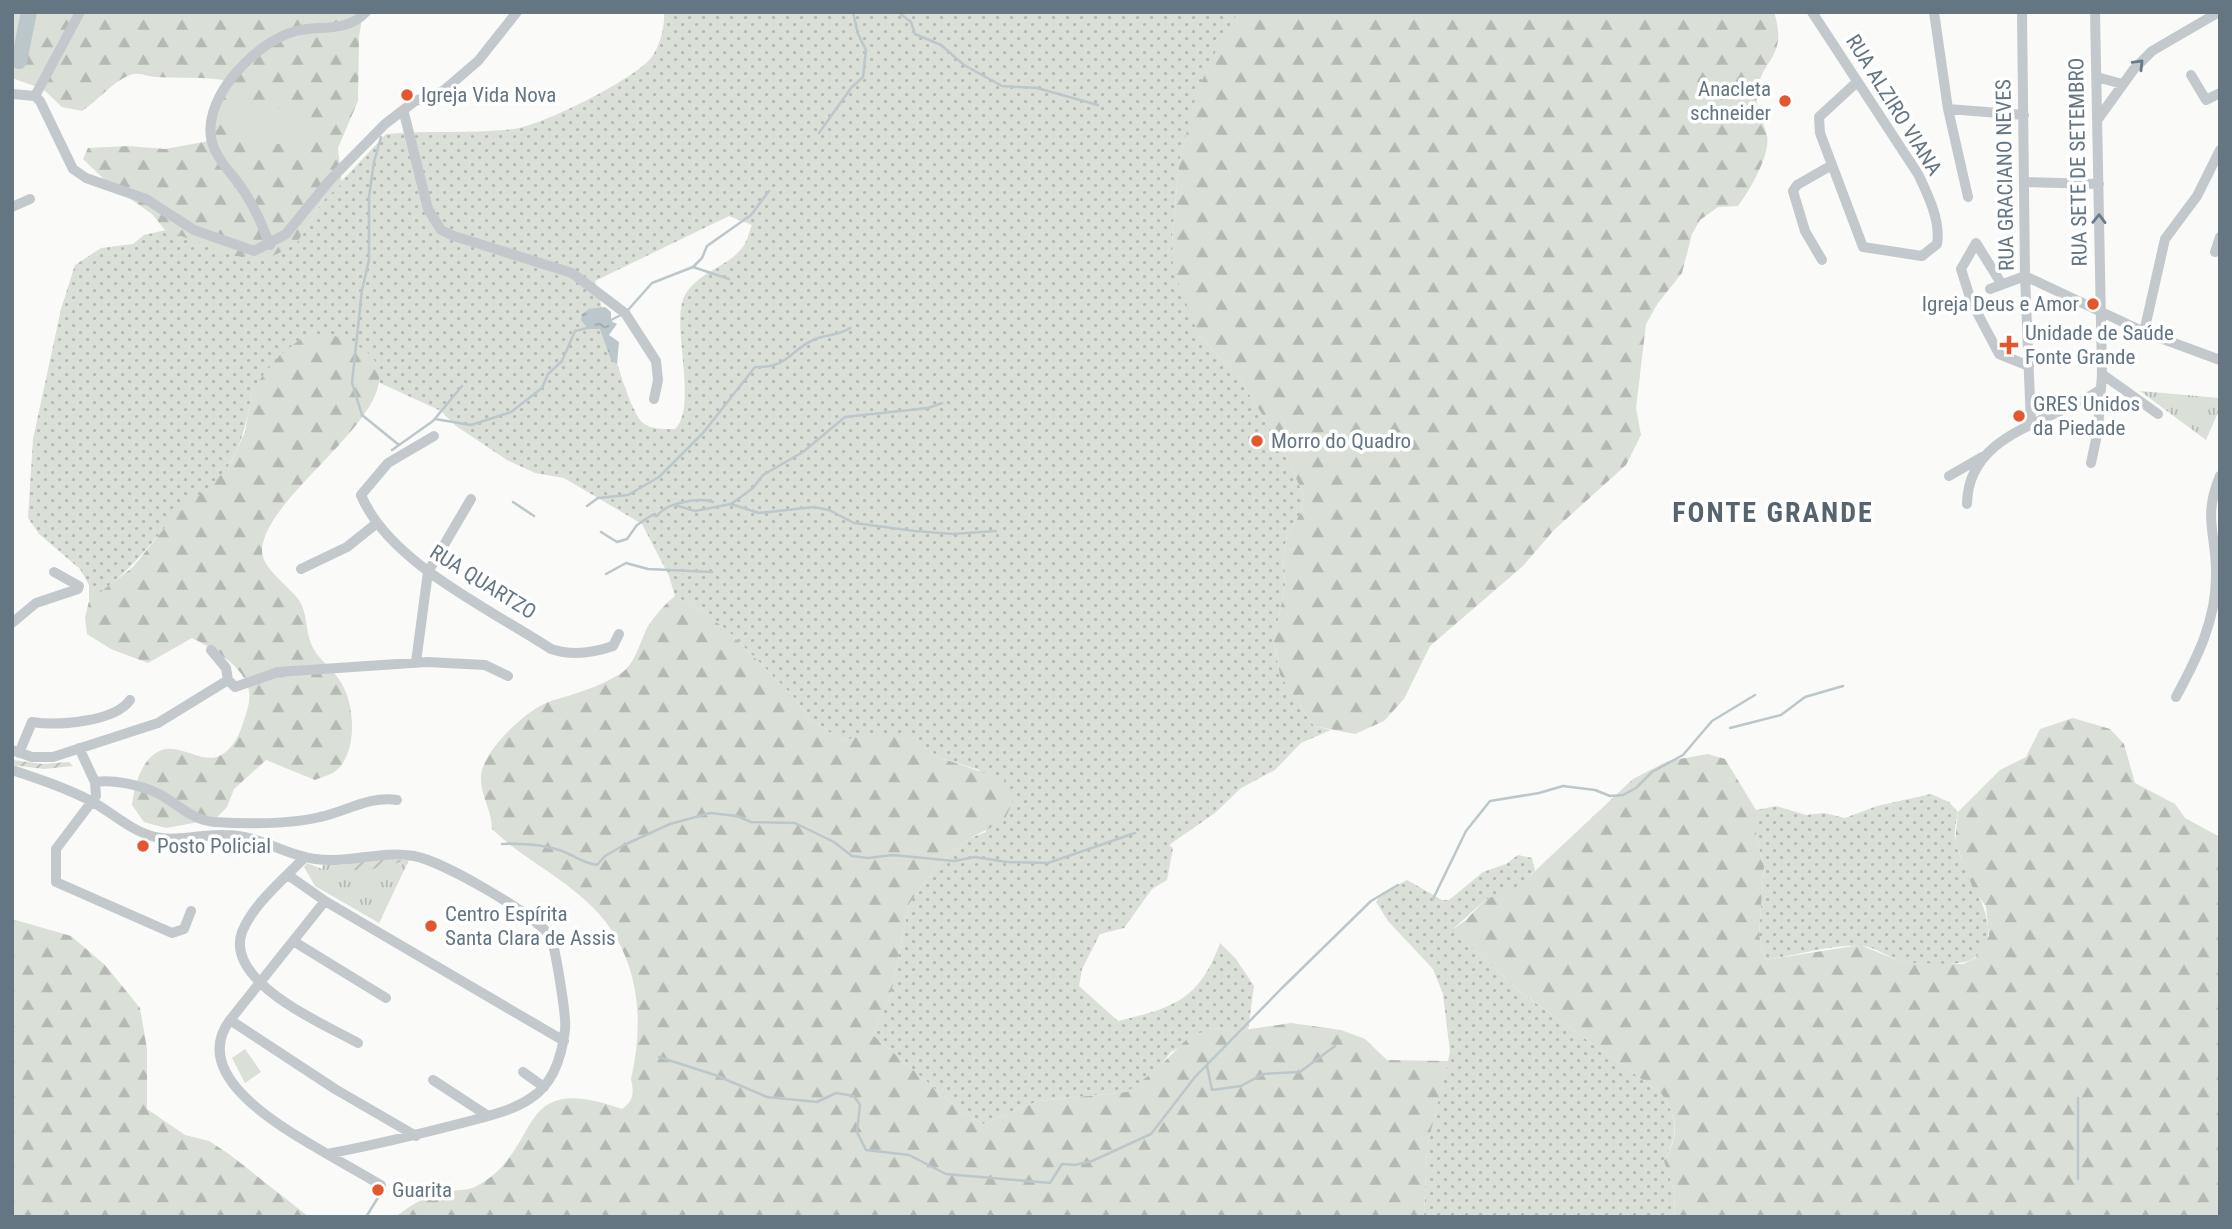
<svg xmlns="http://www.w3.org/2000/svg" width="2232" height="1229" font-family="'Roboto Condensed',sans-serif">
<defs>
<pattern id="grass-dots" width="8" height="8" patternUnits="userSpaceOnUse" patternTransform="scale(1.75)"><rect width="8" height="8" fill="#dadfd7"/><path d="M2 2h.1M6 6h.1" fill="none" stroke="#b4b9b4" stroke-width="1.8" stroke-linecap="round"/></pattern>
<pattern id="forest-firs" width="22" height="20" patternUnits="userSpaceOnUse" patternTransform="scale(1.75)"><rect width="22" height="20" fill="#dadfd7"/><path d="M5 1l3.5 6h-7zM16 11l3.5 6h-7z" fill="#b4b9b4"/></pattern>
<pattern id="park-tufts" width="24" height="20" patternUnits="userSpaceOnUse" patternTransform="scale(1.75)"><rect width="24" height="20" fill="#dadfd7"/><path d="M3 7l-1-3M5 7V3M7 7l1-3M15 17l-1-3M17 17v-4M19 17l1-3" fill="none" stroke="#b4b9b4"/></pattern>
<pattern id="garden-furrows" width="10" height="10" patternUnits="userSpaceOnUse" patternTransform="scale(1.75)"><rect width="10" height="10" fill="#dadfd7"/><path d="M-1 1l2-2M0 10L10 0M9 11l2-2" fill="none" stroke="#b4b9b4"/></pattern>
<pattern id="water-ripples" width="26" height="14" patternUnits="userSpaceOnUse" patternTransform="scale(1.75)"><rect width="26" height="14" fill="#bbc7cb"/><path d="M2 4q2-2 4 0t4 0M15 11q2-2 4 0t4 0" fill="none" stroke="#9ca6aa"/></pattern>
</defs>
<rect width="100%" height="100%" fill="#fafaf8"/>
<path fill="url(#grass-dots)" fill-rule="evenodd" d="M664 12H1238L1186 137 1179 163 1172 240 1199 336 1239 378 1280 443 1304 496 1301 512 1287 536 1283 557 1285 586 1274 641 1280 675 1314 726 1331 730 1301 743 1275 770 1241 788 1215 813 1169 845 1173 848 1167 880 1152 889 1124 928 1100 934 1082 969 1079 986 1118 1021C1172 1008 1199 1001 1220 943L1236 959 1254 986 1248 1030 1231 1032 1215 1028 1171 1052 1158 1069 1127 1092 1038 1101 983 1124 962 1112 873 1035 891 995 909 904 940 862 970 838 986 832 979 770 941 758 920 745 860 736 843 741 809 719 792 695 728 631 701 610 675 596 669 576 642 524 564 478 535 473 507 460 456 426 441 411 380 383 372 357 252 392C246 428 238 463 210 488 198 499 184 506 173 519 144 551 126 576 89 601V585L80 569 39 534 28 518 33 439 61 309 75 265 101 248 133 244 144 235 166 230 189 237 296 244 323 201 386 134C429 130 472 134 514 129 543 125 633 80 651 58 660 46 665 27 664 12ZM729 216 752 225C749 231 748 240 744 245 730 268 690 273 682 303 674 334 697 408 675 429 665 429 652 430 643 423 625 406 603 310 595 281Z
M1931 794 1949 802 1958 812C1956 822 1953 834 1956 844 1963 874 2013 935 1973 959 1960 967 1909 965 1895 959 1883 954 1873 946 1860 946 1834 944 1792 956 1765 960L1759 935 1764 866 1756 838V810L1776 806 1806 815 1824 813 1845 818 1877 806Z
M1518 855 1532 858 1535 870 1520 886 1485 900 1452 930 1523 994 1661 1093C1678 1118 1679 1133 1664 1161L1675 1193 1674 1217H1424L1427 1147 1450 1052 1443 994 1433 969 1388 921 1376 902 1382 893 1407 880 1442 900H1449L1483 872 1506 864Z"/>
<path fill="url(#forest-firs)" d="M12 12H363L359 37 358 101 338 148 342 184 323 201 296 244 269 258 235 256 165 230 152 214 109 184 83 159 88 148 128 146 165 149 209 141 228 81C204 76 180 79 157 77 147 77 139 71 130 75 112 82 99 100 82 111L62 107 43 89 12 78Z
M1238 12H1774C1789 59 1760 58 1757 94 1755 109 1764 122 1767 136 1771 154 1749 192 1738 206L1718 207 1700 220 1692 234 1682 273 1658 303 1646 324 1636 408 1641 435 1626 465 1554 530 1523 566 1430 646 1404 699 1384 721 1355 734 1314 726 1280 675 1274 641 1285 586 1283 557 1287 536 1301 512 1304 496 1280 443 1239 378 1199 336 1173 269 1172 240 1179 163 1194 103 1208 65Z
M325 333C476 373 265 482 262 550 261 568 289 586 299 600 308 614 305 631 312 646 318 659 330 666 338 678 355 700 358 747 339 768 334 774 322 777 315 780L266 760 234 789 227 807 215 819 166 828 144 822 132 805C134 788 140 763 156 753 178 738 202 768 223 754 234 746 239 736 243 723 246 714 251 701 249 691 245 666 212 648 192 638L148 663 111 649 87 634 85 618 89 601 133 567 172 519 191 500 210 488 232 461 245 432 252 392 263 375 280 355 302 338Z
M675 596 701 610 728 631 792 695 809 719 843 741 859 736 901 733 941 758 1005 780 1013 801 1004 821 970 838 940 862 909 904 891 995 873 1035 962 1112 983 1124 1038 1101 1127 1092 1157 1069 1190 1036 1215 1028 1231 1032 1291 1023 1341 1030 1365 1039 1387 1060 1448 1061 1427 1147 1424 1217H395C410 1206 425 1196 443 1192 453 1190 466 1191 475 1187 546 1150 510 1069 622 1109 634 1101 634 1092 631 1079 646 1015 638 947 586 901 557 874 521 857 492 829 492 810 480 795 481 777 481 752 528 708 551 701 575 694 599 687 620 674 635 665 640 642 647 628 655 615 664 605 675 596Z
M2073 718 2110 729 2124 744 2135 783 2175 804 2185 818 2220 837V1217H1674L1675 1193 1664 1161C1680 1133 1678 1118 1661 1093L1523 994 1452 930 1466 920 1485 900 1520 885 1633 779 1668 761 1708 754 1725 759 1756 810V838L1764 866 1759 935 1765 960 1860 945 1897 960 1914 963 1963 964 1976 958 1989 936 1986 907 1972 886 1955 842 1958 812 2000 770 2026 757 2040 729Z
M12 919 71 936 105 965 140 1008 147 1049V1109L185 1135 209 1141 229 1154 309 1217H12Z"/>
<path fill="url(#park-tufts)" d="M2140 391 2220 398V408L2206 440Z
M371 859 409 860 379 923 315 886 304 867 307 863 322 869 323 865H344Z"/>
<path fill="url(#garden-furrows)" d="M13 760 43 764 69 762 73 766 44 769 12 765Z
M371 859 409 860 360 872 344 865Z"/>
<path fill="#dadfd7" d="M236 101 312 113 305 148 232 137Z
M245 1049 261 1072 245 1083 232 1058Z"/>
<path fill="url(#water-ripples)" d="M605 307 611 312V321L617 324 609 335 619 342 617 364 611 360 600 329H588L581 320 582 314 589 309Z"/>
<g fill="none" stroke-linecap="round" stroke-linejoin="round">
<path stroke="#bbc7cb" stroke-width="2.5" d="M898 12 911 22 915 34 941 45 964 65 1002 86 1037 88 1098 105
M819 133 851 88 863 77 866 50 858 34 853 12
M381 137 374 162 369 197V260L362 290 352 383 362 415 399 445
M693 267 729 279
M628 310 652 283 693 267 702 258 707 246 751 215 769 191
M611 320 623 314
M435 419 471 425 511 412 542 388 548 374 562 361 575 331 587 328
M392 450 433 421 462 386
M513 502 534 516
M731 504 759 513 814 507 829 510 854 523 915 531 953 534 996 531
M675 505 695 511 731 504 753 488 763 475 803 452 845 417 928 408 942 403
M587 506 598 498 628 495 659 477 703 433 755 367C788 368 788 352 813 340 825 334 839 336 850 328
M601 532 617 542 627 539 637 525 652 515 657 516C666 503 698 497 713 502
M606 574 626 563 648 569 712 572
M1730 728 1781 715 1805 697 1843 686
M502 844C522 843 542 844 562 851 575 856 583 863 597 865L605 856 624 845 670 824 710 813 737 816 751 822 795 823 834 842 852 856 868 858 893 855 954 861 975 857 1007 862 1048 863 1135 833
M1433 899 1466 831 1490 801 1539 793 1563 786 1595 790 1610 796 1623 795 1636 788 1652 772 1683 755 1712 721 1755 695
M659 1057 715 1075 767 1097 817 1102 836 1093 854 1096 860 1105 857 1132 866 1150 909 1155 946 1174 1050 1183 1062 1164 1075 1165 1092 1161 1151 1134 1195 1077 1283 987 1371 901 1398 885
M1207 1066 1212 1090 1241 1086 1263 1074 1300 1072 1335 1046
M2078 1098V1179
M366 1217 379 1196"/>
<path stroke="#bbc7cb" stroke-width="16" d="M19 61 29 12"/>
<path stroke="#c3c8cc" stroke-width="10" d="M1812 12 1918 174C1928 195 1941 221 1937 244L1922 256 1863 247 1820 133 1819 117 1857 82
M1934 12 1948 109 1968 197
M2022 12 2025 276 2031 425
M2191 75 2206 100 2220 93
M2097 77 2122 84
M12 94 35 96 40 101 73 169 86 178 146 199 194 230 254 251 286 234 330 180 385 124 415 101 443 91 478 61 517 12
M35 96 80 12
M1948 109 2024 115
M404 113 428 209 441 230 454 236 572 273 625 313 656 361 658 380 654 399
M2098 119 2134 69 2152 51 2219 12
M2025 182 2099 184
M12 207 30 199
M270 245C262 225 254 205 241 187 232 174 220 163 214 148 195 103 256 41 296 31 320 25 347 33 366 12
M2215 252 2220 237
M1822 260 1805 231 1793 191 1797 185 1832 165
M2025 276 2144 332 2220 360
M2001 283 1976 243 1961 269 1971 301 1999 354 2029 366
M1990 289 2025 276
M2144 332 2165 239 2197 196 2220 150
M2102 374 2158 414
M434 436 388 463 361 495C389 563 492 610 551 649 572 656 593 653 613 646L619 634
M2091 463 2098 430 2102 374 2095 12
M1949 476 1982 457
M1967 504C1968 431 2054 423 2101 389
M301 569 347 547 377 523
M12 623 36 603 78 589 79 586 54 572
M416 662 428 572 471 499
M228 680 235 687 278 672 427 662 485 665 508 676
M2176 697C2197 658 2216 621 2216 576 2217 534 2202 519 2220 476
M79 748 95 782 96 796 56 849V882L172 933 184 929 191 911
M12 750 32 757H53L158 723 228 680 226 668 211 650
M19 753 32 722C57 726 115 722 130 700
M12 770C39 779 66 788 91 801 113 813 131 831 155 837 178 842 201 834 224 835 261 835 283 855 315 859 348 864 381 850 414 856 442 861 533 913 550 936 555 944 567 1019 565 1030 562 1055 553 1084 531 1098 512 1111 488 1116 466 1122 420 1134 374 1145 327 1154 289 1131 187 1078 230 1020L325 901
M95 782C113 779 140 785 157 793 176 802 191 820 214 822 247 824 287 825 320 817 348 811 368 796 397 800
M304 858C284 879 253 904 242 932 224 982 324 1024 358 1043
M288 875 325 901 564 1041
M293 941 386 998
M230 1020 335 1089 416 1136
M523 1072 544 1087
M433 1080 488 1116
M327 1154 381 1185"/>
</g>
<defs><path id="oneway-chevron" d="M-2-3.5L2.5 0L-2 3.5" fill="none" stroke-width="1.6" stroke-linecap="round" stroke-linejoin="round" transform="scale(1.75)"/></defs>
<g stroke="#6a7a87">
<use href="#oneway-chevron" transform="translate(2139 64) rotate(-46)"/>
<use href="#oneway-chevron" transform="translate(2099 219) rotate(-89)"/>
</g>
<g fill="#e4572e" stroke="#fff" stroke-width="2.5">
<circle cx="407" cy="95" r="7"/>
<circle cx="1785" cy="101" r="7"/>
<circle cx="2093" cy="304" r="7"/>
<path d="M2005.5 334.5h7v7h7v7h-7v7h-7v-7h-7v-7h7z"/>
<circle cx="2019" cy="416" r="7"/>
<circle cx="1257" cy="441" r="7"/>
<circle cx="143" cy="846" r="7"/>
<circle cx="431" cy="926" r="7"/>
<circle cx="378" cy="1190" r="7"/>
</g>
<g text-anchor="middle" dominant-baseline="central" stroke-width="7" stroke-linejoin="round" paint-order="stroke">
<g font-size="21" fill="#657683" stroke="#fff" text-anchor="start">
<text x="1771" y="89" text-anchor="end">Anacleta<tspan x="1771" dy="24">schneider</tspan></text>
<text x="421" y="95">Igreja Vida Nova</text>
<text x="2079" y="304" text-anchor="end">Igreja Deus e Amor</text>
<text x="2025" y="333">Unidade de Saúde<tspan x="2025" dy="24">Fonte Grande</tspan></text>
<text x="2033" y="404">GRES Unidos<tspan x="2033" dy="24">da Piedade</tspan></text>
<text x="1271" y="441">Morro do Quadro</text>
<text x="157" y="846">Posto Policial</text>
<text x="445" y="914">Centro Espírita<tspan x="445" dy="24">Santa Clara de Assis</tspan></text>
<text x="392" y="1190">Guarita</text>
</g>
<g font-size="21" fill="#657683" stroke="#fff">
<text transform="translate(1894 105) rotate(58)">RUA ALZIRO VIANA</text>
<text transform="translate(2078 162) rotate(-91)">RUA SETE DE SETEMBRO</text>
<text transform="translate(2005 175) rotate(-91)">RUA GRACIANO NEVES</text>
<text transform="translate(483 582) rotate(32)">RUA QUARTZO</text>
</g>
<g font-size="28" font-weight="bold" letter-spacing="2" fill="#57646e" stroke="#fff">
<text x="1773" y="512">FONTE GRANDE</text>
</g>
</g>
<rect width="2232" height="1229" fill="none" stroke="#657683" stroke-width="28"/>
</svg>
